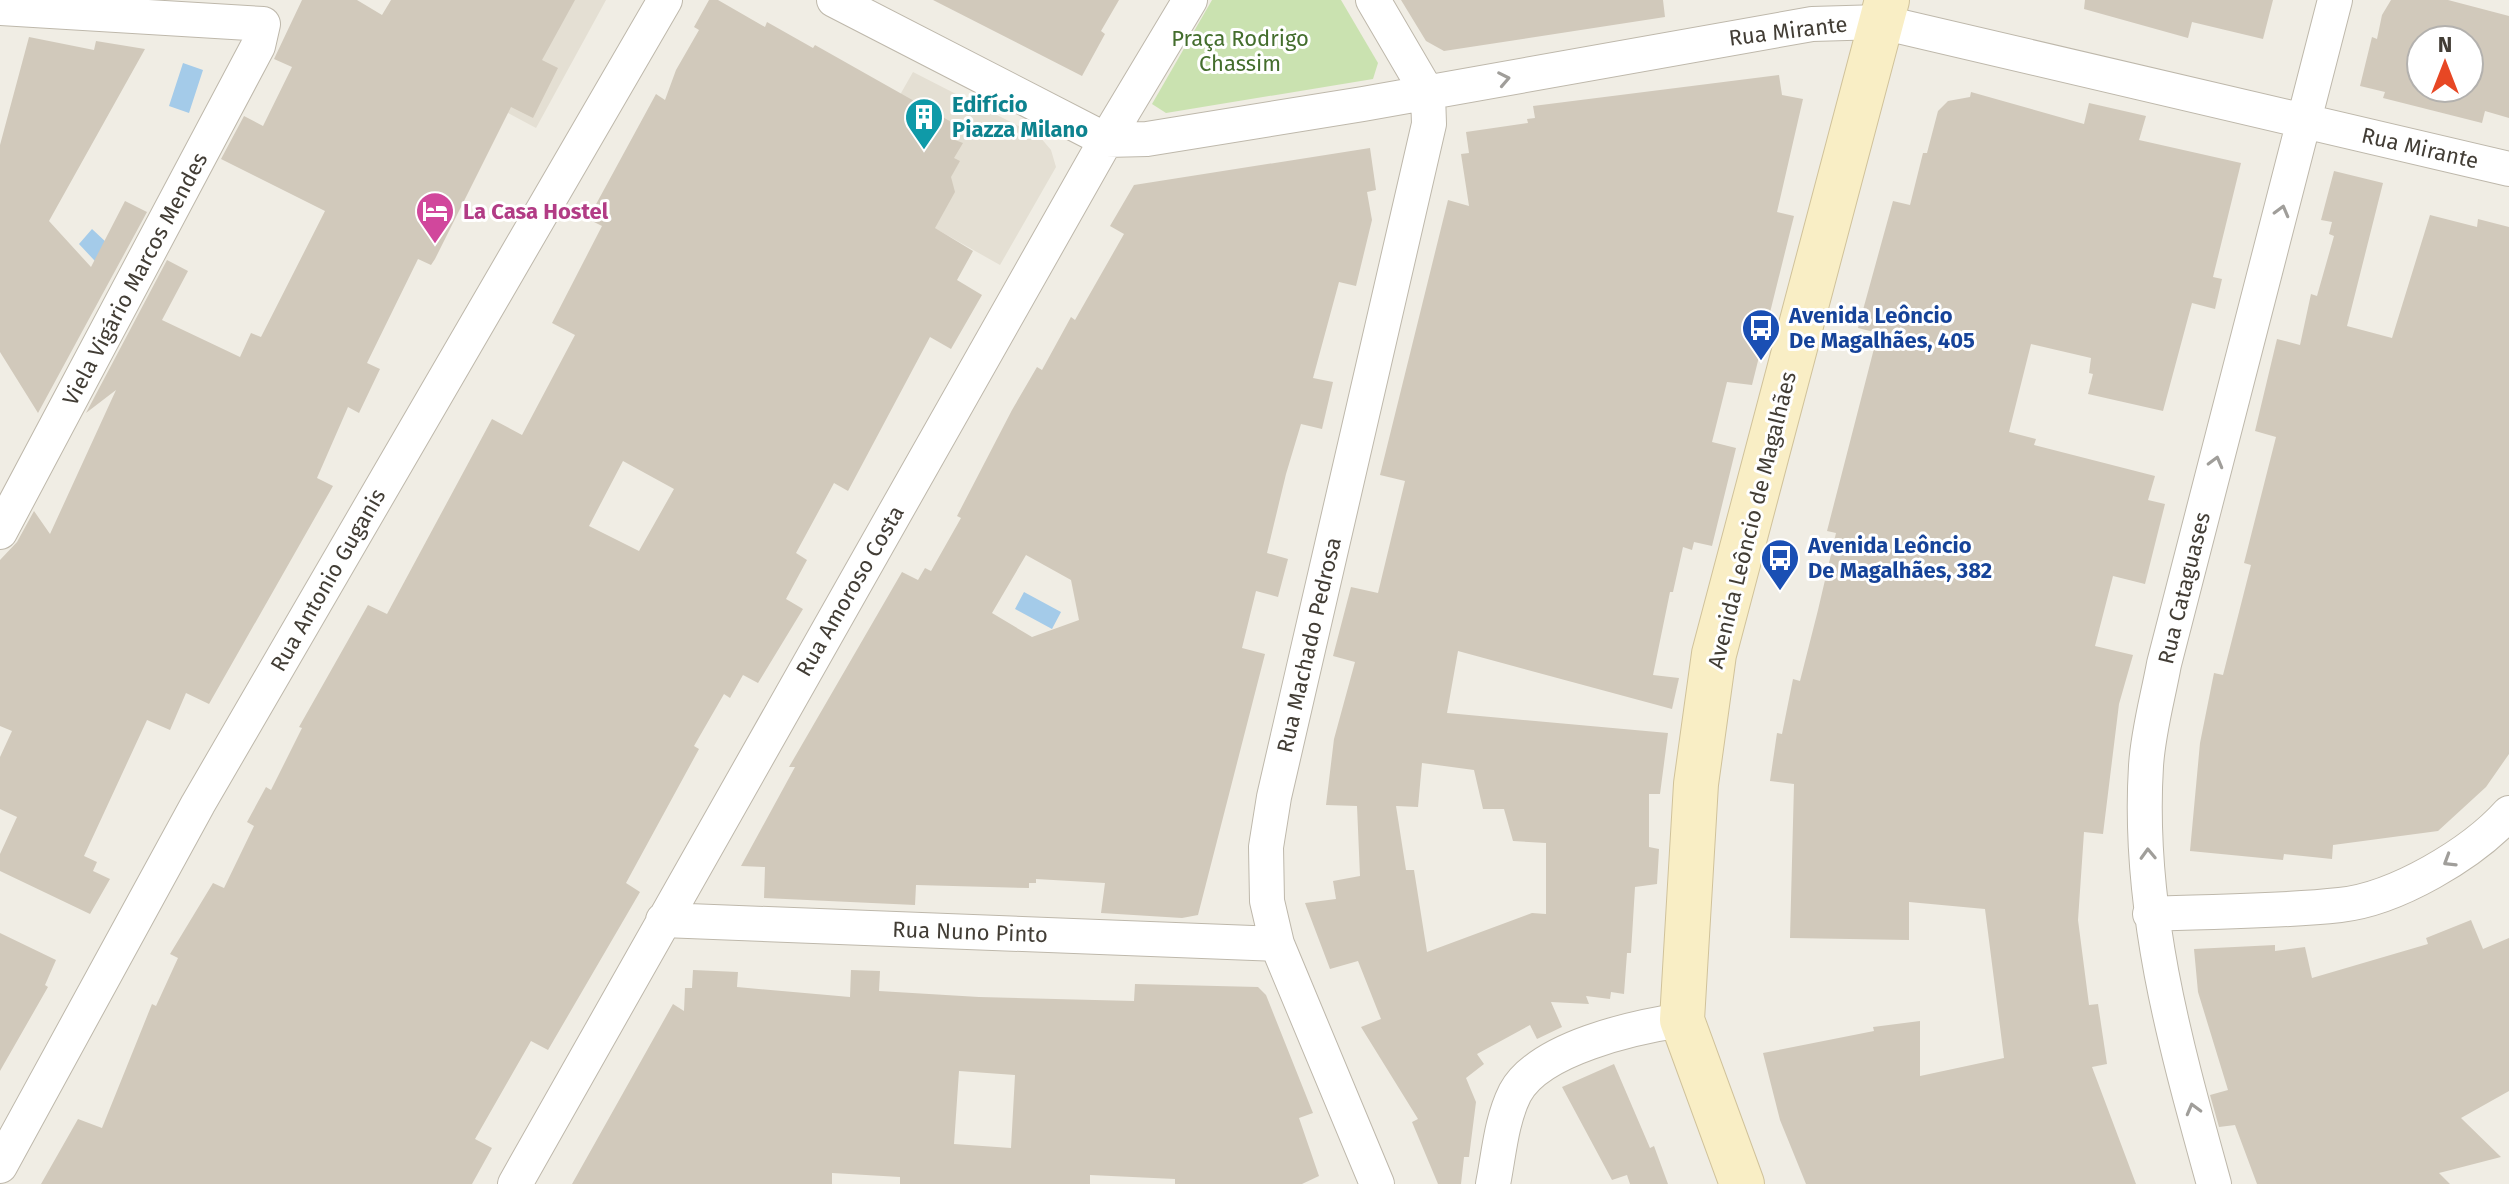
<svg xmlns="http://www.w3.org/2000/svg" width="2509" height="1184" font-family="'Fira Sans',sans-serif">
<rect width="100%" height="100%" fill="#f0ede4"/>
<path fill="#e4dfd3" d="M417 0H606L536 128 422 67Z
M913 72 1040 137 1051 150 1056 167 1000 265 851 181Z"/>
<path fill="#cae2b0" d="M1212 0H1341L1378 63 1373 79 1166 113 1152 104Z"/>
<path fill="#a4cbe9" d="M183 63 203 70 189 113 169 106Z
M92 229 122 257 109 276 79 244Z
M1024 592 1061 612 1052 629 1015 609Z"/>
<path fill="#d1c9bb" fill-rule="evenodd" d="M302 0H357L382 15 391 0H575L542 60 558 68 533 118 511 107 435 259 431 265 418 259 367 363 380 369 359 413 348 407 317 478 333 486 209 704 186 693 170 730 147 720 84 856 97 862 93 871 110 879 90 914 0 871V854L17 817 0 809V757L12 731 0 726V560L17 542 34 511 50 534 116 390 86 413 167 260 188 271 162 320 240 357 251 333 261 337 325 211 221 159 244 116 263 126 292 67 274 59Z
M709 0H718L765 27 767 22 813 48 815 45 962 128 955 140 963 143 954 158 960 161 951 177 955 192 935 228 973 251 957 280 982 295 951 349 930 337 848 491 834 483 796 553 807 560 786 599 803 609 758 683 743 675 730 698 724 694 694 746 699 749 626 883 640 892 548 1050 531 1041 475 1139 492 1148 472 1184H41L78 1119 102 1128 152 1004 156 1006 178 958 170 954 213 883 224 888 254 826 247 822 266 787 271 790 302 728 299 727 368 605 387 614 492 419 522 435 575 335 552 323 602 226 588 219 656 94 665 100 676 70 699 30 694 27ZM623 461 674 489 639 551 589 526Z
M933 0H1119L1101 31 1105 34 1082 76Z
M1401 0H1663L1665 17 1444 51 1426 41Z
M2085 0H2273L2263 39 2192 22 2188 38 2084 9Z
M2391 0H2448L2509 16V118L2485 111 2482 123 2383 98 2385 92 2360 86 2372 37 2377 39 2382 15ZM2421 40H2469V88H2421Z
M29 37 94 50 96 41 145 49 49 221 91 267 125 201 147 212 38 413 0 352V145Z
M1779 75 1782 95 1803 99 1777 212 1794 216 1752 385 1727 382 1712 442 1736 448 1712 546 1694 542 1692 550 1683 547 1673 592H1670L1653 675 1679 678 1672 709 1458 651 1447 713 1668 733 1660 794H1649V847L1659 849 1657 884 1635 887 1631 953H1627L1624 994 1611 992 1610 999 1586 996 1589 1004 1551 1002 1562 1027 1537 1039 1530 1025 1477 1054 1484 1064 1466 1078 1476 1102 1469 1157H1464L1461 1184H1438L1412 1122 1418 1119 1361 1027 1381 1019 1358 961 1330 969 1305 903 1336 899 1333 881 1360 876 1357 806 1326 805 1334 739 1355 662 1333 656 1351 587 1378 593 1405 481 1380 475 1448 200 1469 206 1461 154 1469 153 1466 132 1528 123 1527 119 1535 118 1533 106ZM1422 763 1474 770 1483 809H1504L1513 841 1546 843V914L1532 913 1427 952 1414 870H1406L1396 806 1418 807Z
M1971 92 2084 124 2089 103 2146 116 2139 140 2241 163 2213 277 2222 279 2215 309 2192 303 2163 411 2088 394 2093 374 2089 373 2091 358 2031 344 2009 432 2036 439 2034 445 2155 476 2148 500 2165 504 2145 584 2113 576 2095 646 2133 655 2119 704 2103 834 2084 832 2078 920 2089 1005 2098 1004 2107 1064 2092 1067 2136 1184H1806L1780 1120 1763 1053 1874 1031 1873 1027 1920 1021V1076L2004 1058 1985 909 1909 902V940L1790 938 1794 784 1770 781 1777 733 1782 734 1793 679 1800 681 1818 610 1836 533 1827 531 1878 333 1858 328 1893 201 1910 205 1923 153H1927L1938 111 1948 101 1970 97Z
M1370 148 1376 190 1367 192 1372 220 1356 286 1339 282 1313 378 1333 382 1322 429 1301 424 1286 474 1267 553 1288 559 1278 597 1256 591 1242 648 1265 654 1198 915 1182 918 1101 913 1105 883 1036 879V883H1029V888L916 885 915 905 764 898 765 867 741 866 795 767H789L902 572 918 580 925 568 931 571 961 518 957 516 1012 410 1037 367 1042 370 1071 317 1075 320 1124 234 1110 226 1134 185ZM1026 555 1071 580 1079 620 1032 637 992 613Z
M2334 171 2383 183 2347 326 2392 338 2430 215 2477 227 2478 219 2509 227V754L2486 787 2438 831 2333 845 2332 859 2284 854 2283 860 2190 851 2200 743 2214 673 2223 675 2251 565 2244 563 2276 437 2255 431 2277 339 2300 345 2311 294 2317 296 2334 236 2329 234 2332 222 2321 220Z
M2471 920 2483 949 2509 938V1091L2461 1118 2501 1157 2439 1173 2450 1184H2257L2235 1125 2219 1127 2210 1095 2228 1090 2198 992 2194 949 2275 945V951L2305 947 2312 978 2428 944 2426 938Z
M0 933 56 960 45 985 48 987 0 1071Z
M693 970 738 972 737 987 850 997 851 970 880 971 879 991 979 997 1134 1001 1135 984 1258 987 1266 995 1313 1113 1299 1118 1319 1176 1302 1184H1175V1179L1090 1175V1184H900V1177L832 1173V1184H572L673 1004 684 1011 685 988H692ZM959 1071 1015 1075 1011 1148 954 1144Z
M1614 1064 1650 1148 1654 1146 1668 1184H1630L1627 1175 1612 1180 1562 1087Z"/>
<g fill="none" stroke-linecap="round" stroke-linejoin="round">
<defs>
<path id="minor" d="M834 0 1106 140 1147 139 1363 104 1812 24 1881 22 2509 169
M1373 0 1428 94 1429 124 1274 797 1266 847 1267 901 1277 944 1377 1184
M0 8 263 24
M0 532 258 46 263 24
M2150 914C2213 911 2277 912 2340 905 2396 899 2472 854 2509 813
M663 920 1277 944
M0 1166 198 804 665 0
M515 1184 1106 140 1190 0
M1493 1184C1499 1154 1501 1121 1515 1093 1539 1048 1635 1027 1682 1020
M2214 1184C2176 1047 2137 910 2146 766 2148 732 2158 697 2164 664L2335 0"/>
<path id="secondary" d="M1742 1184 1682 1020 1696 784 1714 654 1887 0"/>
</defs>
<use href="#minor" stroke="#beb8ab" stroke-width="36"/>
<use href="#secondary" stroke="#d0c29a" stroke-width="46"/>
<use href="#minor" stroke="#fff" stroke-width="34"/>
<use href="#secondary" stroke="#f9eec5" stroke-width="44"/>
</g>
<defs><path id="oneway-chevron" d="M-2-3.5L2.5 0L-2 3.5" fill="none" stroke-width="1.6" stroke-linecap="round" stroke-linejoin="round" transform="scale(2)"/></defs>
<g stroke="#a09e9a">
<use href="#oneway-chevron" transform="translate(1504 79) rotate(-11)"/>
<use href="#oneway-chevron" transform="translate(2282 211) rotate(-75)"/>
<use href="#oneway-chevron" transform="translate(2216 462) rotate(-75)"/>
<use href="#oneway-chevron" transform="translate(2148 854) rotate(-92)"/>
<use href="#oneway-chevron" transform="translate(2449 861) rotate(148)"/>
<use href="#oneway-chevron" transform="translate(2193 1109) rotate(-105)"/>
</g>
<defs>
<symbol id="building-pin" viewBox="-11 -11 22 30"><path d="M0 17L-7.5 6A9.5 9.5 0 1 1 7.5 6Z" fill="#0f9aa8" stroke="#fff"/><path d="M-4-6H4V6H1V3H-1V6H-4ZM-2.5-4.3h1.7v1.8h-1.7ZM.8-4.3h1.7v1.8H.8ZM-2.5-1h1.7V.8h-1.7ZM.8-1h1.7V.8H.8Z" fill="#fff"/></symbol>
<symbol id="hotel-pin" viewBox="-11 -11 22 30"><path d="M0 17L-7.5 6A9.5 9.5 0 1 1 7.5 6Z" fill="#d1479c" stroke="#fff"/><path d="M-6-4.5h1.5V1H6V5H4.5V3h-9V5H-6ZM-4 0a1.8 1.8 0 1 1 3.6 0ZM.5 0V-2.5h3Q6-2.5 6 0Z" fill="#fff"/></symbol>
<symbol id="bus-pin" viewBox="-11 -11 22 30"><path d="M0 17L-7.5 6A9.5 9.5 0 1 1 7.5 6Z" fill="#1a4fb4" stroke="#fff"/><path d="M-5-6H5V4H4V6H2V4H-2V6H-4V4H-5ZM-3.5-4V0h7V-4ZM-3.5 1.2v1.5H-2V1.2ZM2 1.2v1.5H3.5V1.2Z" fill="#fff"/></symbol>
</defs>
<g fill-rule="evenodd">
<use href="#building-pin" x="902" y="95" width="44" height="60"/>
<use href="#hotel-pin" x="413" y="189" width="44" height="60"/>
<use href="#bus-pin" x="1739" y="306" width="44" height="60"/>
<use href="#bus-pin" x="1758" y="536" width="44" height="60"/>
</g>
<g text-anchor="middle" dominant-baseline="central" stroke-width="6" stroke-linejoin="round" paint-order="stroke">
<g font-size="22" fill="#423d35" stroke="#fff">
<text transform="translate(1788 31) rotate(-7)">Rua Mirante</text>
<text transform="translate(2420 148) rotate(13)">Rua Mirante</text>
<text transform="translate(135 279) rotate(-62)">Viela Vigário Marcos Mendes</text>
<text transform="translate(1752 520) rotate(-76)">Avenida Leôncio de Magalhães</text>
<text transform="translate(328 580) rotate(-60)">Rua Antonio Guganis</text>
<text transform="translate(2184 588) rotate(-76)">Rua Cataguases</text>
<text transform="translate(850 591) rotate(-60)">Rua Amoroso Costa</text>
<text transform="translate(1309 645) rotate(-77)">Rua Machado Pedrosa</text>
<text transform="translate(970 932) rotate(2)">Rua Nuno Pinto</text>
</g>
<g font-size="22" fill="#446e2d" stroke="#fff">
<text x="1240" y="38">Praça Rodrigo<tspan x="1240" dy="25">Chassim</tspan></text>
</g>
<g font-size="22" font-weight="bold" fill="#0d838f" stroke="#fff" text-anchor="start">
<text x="952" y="104">Edifício<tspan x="952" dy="25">Piazza Milano</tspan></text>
</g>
<g font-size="22" font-weight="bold" fill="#b23c85" stroke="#fff" text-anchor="start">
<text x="463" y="211">La Casa Hostel</text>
</g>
<g font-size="22" font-weight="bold" fill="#164399" stroke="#fff" text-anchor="start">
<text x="1789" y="315">Avenida Leôncio<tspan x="1789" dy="25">De Magalhães, 405</tspan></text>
<text x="1808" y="545">Avenida Leôncio<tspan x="1808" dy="25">De Magalhães, 382</tspan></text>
</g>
</g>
<g transform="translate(2445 64)"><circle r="38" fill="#ffffff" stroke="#b3b1ae" stroke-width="2"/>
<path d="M0-6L14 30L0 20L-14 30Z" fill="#e74724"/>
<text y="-12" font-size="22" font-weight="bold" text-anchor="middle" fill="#423d35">N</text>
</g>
</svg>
